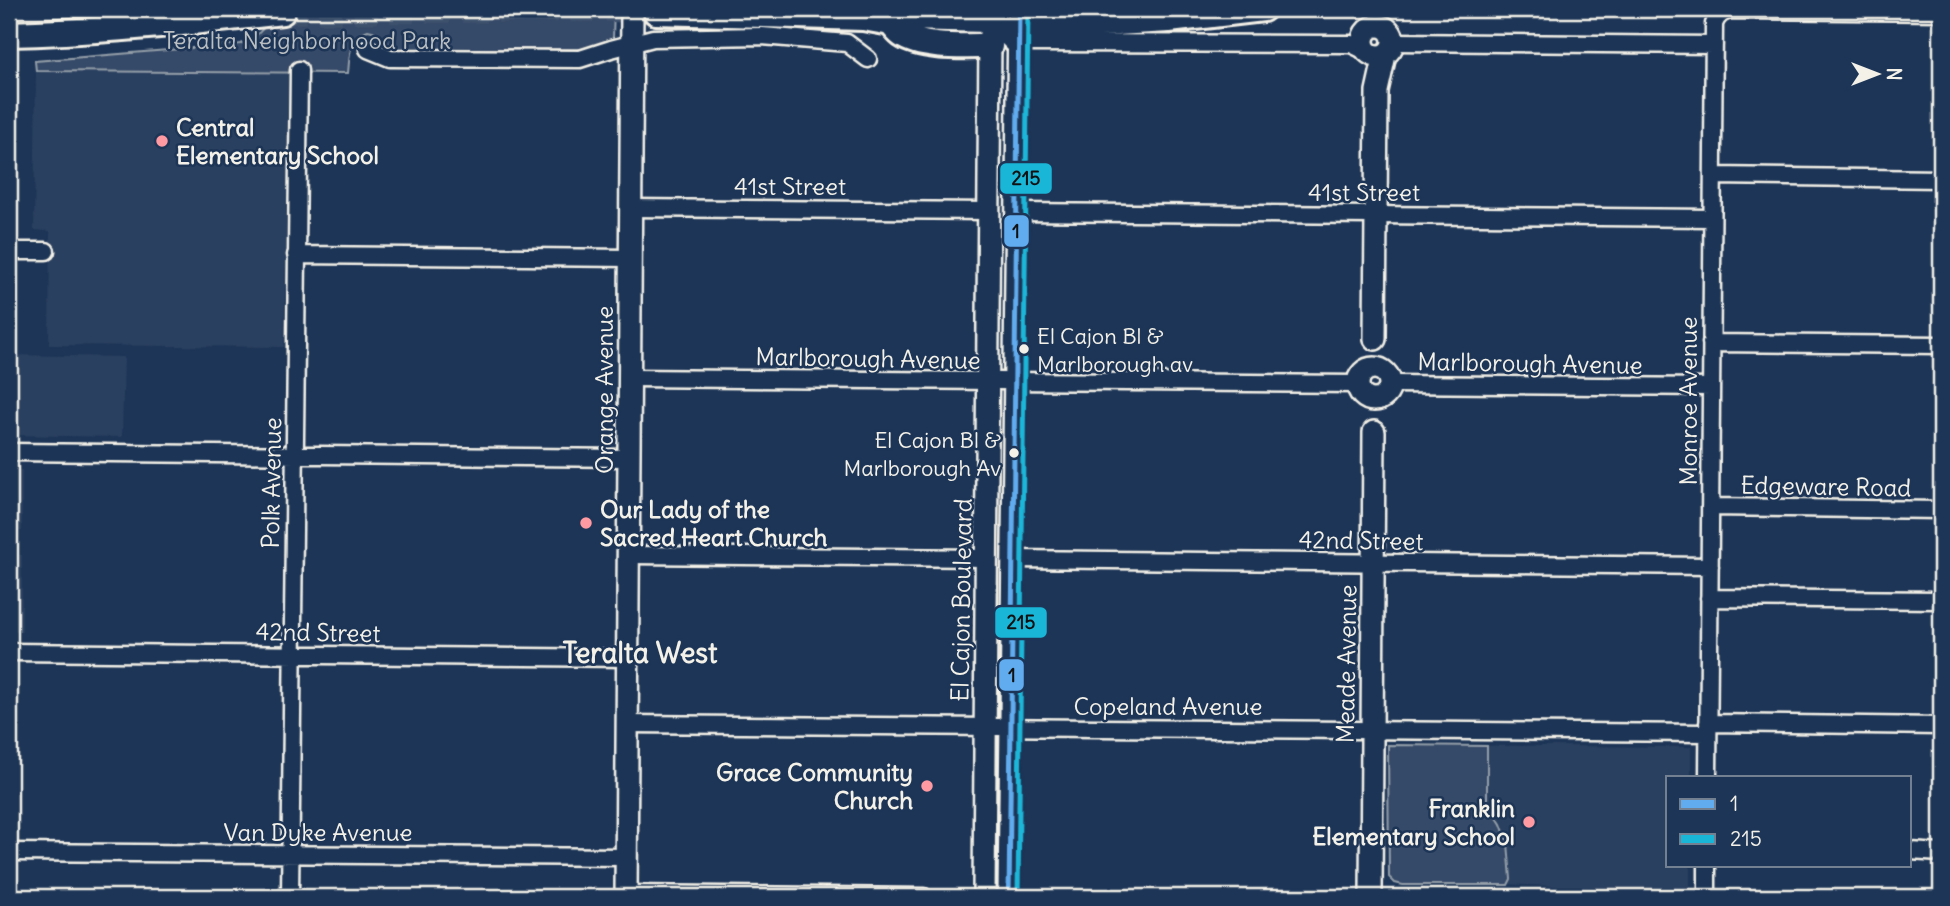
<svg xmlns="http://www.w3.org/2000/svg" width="1950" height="906" font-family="Delius,sans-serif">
<rect width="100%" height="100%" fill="#1d3557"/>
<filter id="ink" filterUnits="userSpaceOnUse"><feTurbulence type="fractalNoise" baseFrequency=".0143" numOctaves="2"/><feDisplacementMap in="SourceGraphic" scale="14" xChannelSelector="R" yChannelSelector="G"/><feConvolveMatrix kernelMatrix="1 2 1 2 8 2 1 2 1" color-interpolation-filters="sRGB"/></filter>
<g filter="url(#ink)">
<path fill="#2a4060" d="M36 71 290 73 284 347 49 345 50 231 34 230Z
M9 355 124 357 122 437 9 435Z
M9 470H22V531H9Z
M9 555H22V632H9Z
M1388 745 1691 747V778H1668V866H1690V897H1579L1564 888 1554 886 1477 883 1403 885 1395 883 1389 877Z"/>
<path fill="#354a67" stroke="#949ea8" stroke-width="2" d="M282 9H614L613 38 594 49H397C385 44 382 32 368 30 348 36 350 56 348 73L36 71 35 61 241 44 254 38Z
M1388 745 1487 746V802L1501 824 1508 843 1511 879 1508 885H1403L1395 883 1389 877Z"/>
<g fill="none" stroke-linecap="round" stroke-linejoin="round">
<path stroke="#3d516d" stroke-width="24" stroke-dasharray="24 12" stroke-linecap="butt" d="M282 12 611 10 655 12"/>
<defs>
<path id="minor" d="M1394 42 1714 45
M1021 43 1351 44 1366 51
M368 49 390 58 580 59 611 49 653 38 762 36 847 43 868 59
M1713 176 1941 179
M631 208 990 211
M1016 212 1712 218
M9 251H46
M296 255 631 258
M1711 343 1941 345
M630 378 1358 384
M1390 384 1711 387
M9 452 629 458
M1710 507 1941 510
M629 555 987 558
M1012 559 1710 566
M1709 598 1941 600
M9 652 628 658
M1708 723 1941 726
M627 724 1708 733
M1708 778 1714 24C1717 15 1723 11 1732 10L1941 12
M1910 851 1941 853
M9 852 626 857
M626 894 924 897
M290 897 299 70
M1707 897V866"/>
<path id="major" d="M1363 41a15 15 0 1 1 30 0a15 15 0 1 1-30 0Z
M1375 339 1377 91 1385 55
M1358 384a16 16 0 1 1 32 0a16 16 0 1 1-32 0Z
M626 897 632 9
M984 897 990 32
M1009 897 1019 9
M1371 897 1374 432"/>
<path id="highway" d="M656 12 863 18 891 23 906 18 990 20 1002 27 1018 43 1040 29 1047 27 1169 20 1263 9
M891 23C894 27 898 32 902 35 922 49 966 46 990 46
M9 34C100 32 192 23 282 12"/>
</defs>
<use href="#minor" stroke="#f4f1e8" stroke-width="21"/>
<use href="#major" stroke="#f4f1e8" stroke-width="26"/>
<use href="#highway" stroke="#f4f1e8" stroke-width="30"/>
<use href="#minor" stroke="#1d3557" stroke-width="16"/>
<use href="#major" stroke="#1d3557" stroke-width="21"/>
<use href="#highway" stroke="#1d3557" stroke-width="24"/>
<defs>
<path id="bus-1" d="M1009 897 1019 9"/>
<path id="bus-2" d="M1018 897 1028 9"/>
</defs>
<use href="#bus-1" stroke="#1d3557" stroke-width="10"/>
<use href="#bus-2" stroke="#1d3557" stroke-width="10"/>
<use href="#bus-1" stroke="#60acee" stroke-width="5"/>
<use href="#bus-2" stroke="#1ab6d8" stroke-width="5"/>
</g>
</g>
<g fill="#ff9aa2" stroke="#1d3557" stroke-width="2.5">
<circle cx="162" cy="141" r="7"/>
<circle cx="586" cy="523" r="7"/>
<circle cx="927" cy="786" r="7"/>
<circle cx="1529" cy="822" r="7"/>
</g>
<g fill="#f4f1e8" stroke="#1d3557" stroke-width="2.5">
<circle cx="1024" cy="349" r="6"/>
<circle cx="1014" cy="453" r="6"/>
</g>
<g text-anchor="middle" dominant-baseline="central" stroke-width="5" stroke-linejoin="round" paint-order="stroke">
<g font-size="22" fill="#f4f1e8" stroke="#1d3557" text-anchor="start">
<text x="1037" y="336">El Cajon Bl &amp;<tspan x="1037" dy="28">Marlborough av</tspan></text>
<text x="1001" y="440" text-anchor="end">El Cajon Bl &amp;<tspan x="1001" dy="28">Marlborough Av</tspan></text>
</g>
<g font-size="24" fill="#bbbfc1" stroke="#1d3557">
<text x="307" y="40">Teralta Neighborhood Park</text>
</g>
<g font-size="24" font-weight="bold" fill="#f4f1e8" stroke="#1d3557" text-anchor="start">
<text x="176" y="127">Central<tspan x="176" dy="28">Elementary School</tspan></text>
<text x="600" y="509">Our Lady of the<tspan x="600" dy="28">Sacred Heart Church</tspan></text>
<text x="913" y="772" text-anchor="end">Grace Community<tspan x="913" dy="28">Church</tspan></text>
<text x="1515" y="808" text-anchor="end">Franklin<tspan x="1515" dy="28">Elementary School</tspan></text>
</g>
<g font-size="24" fill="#f4f1e8" stroke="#1d3557">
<text x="790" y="186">41st Street</text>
<text x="1364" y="192">41st Street</text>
<text transform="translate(868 358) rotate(1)">Marlborough Avenue</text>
<text transform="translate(1530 363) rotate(1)">Marlborough Avenue</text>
<text transform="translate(604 390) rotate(-90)">Orange Avenue</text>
<text transform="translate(1688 401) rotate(-90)">Monroe Avenue</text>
<text transform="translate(271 483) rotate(-89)">Polk Avenue</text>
<text transform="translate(1826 486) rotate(1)">Edgeware Road</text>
<text transform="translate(1361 540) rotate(1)">42nd Street</text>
<text transform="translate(961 600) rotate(-89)">El Cajon Boulevard</text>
<text transform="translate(318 632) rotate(1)">42nd Street</text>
<text transform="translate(1346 664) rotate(-89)">Meade Avenue</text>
<text x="1168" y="706">Copeland Avenue</text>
<text x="318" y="832">Van Dyke Avenue</text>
</g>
<g font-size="28" font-weight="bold" fill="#f4f1e8" stroke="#1d3557">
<text x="640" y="653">Teralta West</text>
</g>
</g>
<g stroke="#1d3557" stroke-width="2.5">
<rect x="999" y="162" width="54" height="33" rx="7" fill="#1ab6d8"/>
<rect x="1003" y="214" width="27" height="34" rx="7" fill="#60acee"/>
<rect x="994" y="606" width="54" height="33" rx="7" fill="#1ab6d8"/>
<rect x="998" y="658" width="27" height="34" rx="7" fill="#60acee"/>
</g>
<g font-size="19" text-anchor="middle" font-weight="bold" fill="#111">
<text x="1026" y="185">215</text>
<text x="1016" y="238">1</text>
<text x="1021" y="629">215</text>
<text x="1012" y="682">1</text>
</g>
<rect width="1950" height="906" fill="none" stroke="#1d3557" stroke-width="35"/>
<rect x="18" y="18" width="1915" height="871" fill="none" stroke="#f4f1e8" stroke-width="2.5" filter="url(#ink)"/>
<rect x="1666" y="776" width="245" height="91" fill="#1d3557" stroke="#738091" stroke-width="2"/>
<rect x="1680" y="799" width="35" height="10" fill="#60acee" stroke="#738091" stroke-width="2"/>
<text x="1730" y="811" font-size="21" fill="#f4f1e8">1</text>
<rect x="1680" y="834" width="35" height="10" fill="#1ab6d8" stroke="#738091" stroke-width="2"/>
<text x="1730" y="846" font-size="21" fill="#f4f1e8">215</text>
<g transform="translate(1877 74) rotate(90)" stroke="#1d3557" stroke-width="5" paint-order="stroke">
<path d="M0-5L12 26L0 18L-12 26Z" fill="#f4f1e8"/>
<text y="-10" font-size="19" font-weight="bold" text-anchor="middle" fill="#f4f1e8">N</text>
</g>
</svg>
